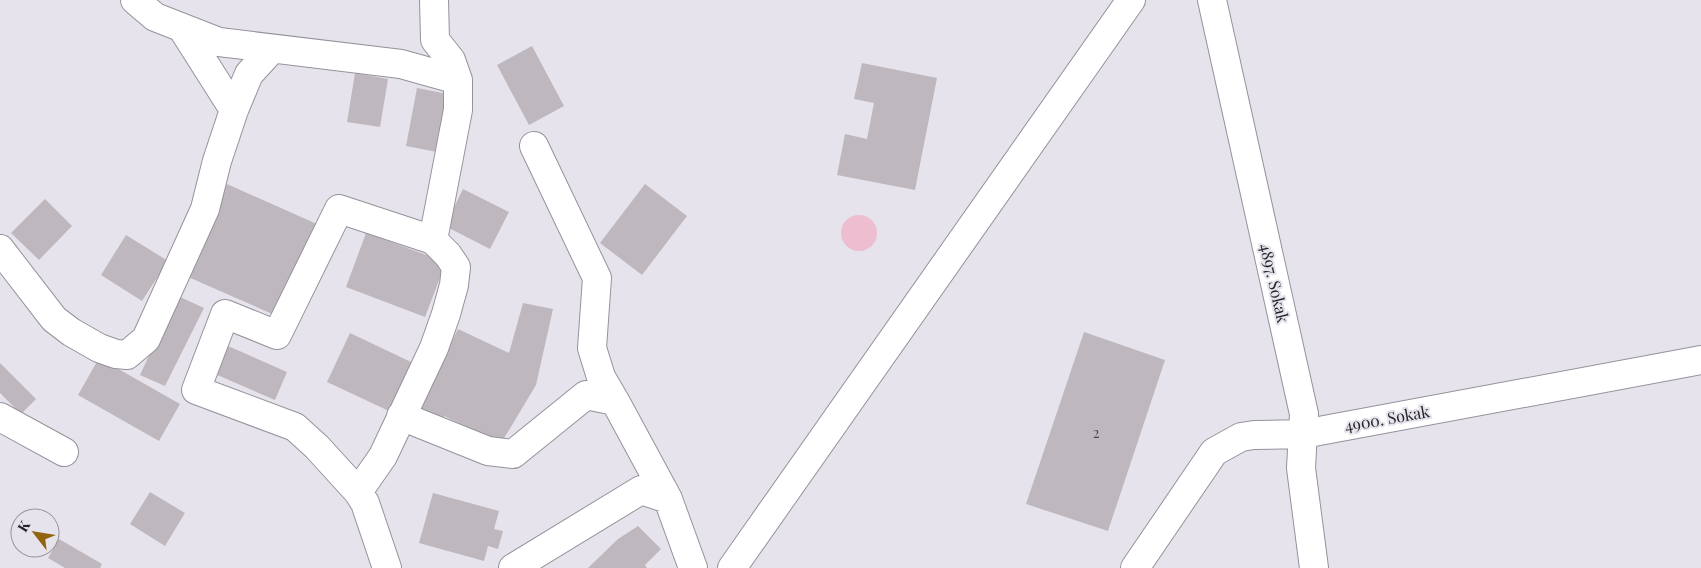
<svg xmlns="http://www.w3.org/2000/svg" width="1701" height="568" font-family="'Playfair Display',serif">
<rect width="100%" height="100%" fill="#e6e3ec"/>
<path fill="#edbdd0" d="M841 233a18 18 0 1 1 36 0a18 18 0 1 1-36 0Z"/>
<path fill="#beb8be" d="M532 46 564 106 529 125 497 65Z
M862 63 937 78 915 190 837 175 845 134 867 139 874 103 854 99Z
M355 73 388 79 380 127 347 122Z
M417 88 448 94 437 152 406 146Z
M227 184 319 225 279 317 186 276Z
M645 184 687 216 642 275 600 243Z
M463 189 509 212 490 249 445 226Z
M45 199 72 226 39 260 11 233Z
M366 233 446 262 425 317 346 287Z
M126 235 168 261 142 301 101 275Z
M180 297 204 308 165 386 140 375 162 327Z
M523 303 553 309 536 385 500 445 474 430 444 416 441 421 417 410 458 329 509 353Z
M1084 332 1165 360 1108 531 1026 504Z
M350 333 411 362 389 411 327 382Z
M228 346 287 372 275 400 215 374Z
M99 358 180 404 159 441 78 395Z
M0 363 36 399 21 414 0 393Z
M150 492 185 513 165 546 130 524Z
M433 493 499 511 494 529 503 531 498 549 488 546 484 561 419 543Z
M638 526 661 549 645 565 647 568H588L618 539Z
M59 539 102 564 100 568H65L48 558Z"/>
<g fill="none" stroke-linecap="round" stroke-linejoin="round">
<defs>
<path id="minor" d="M135 0 155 17 219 42 401 64 458 80
M1212 0 1304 414 1301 468 1314 568
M182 28 234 110
M534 146 597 278 592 348 601 377 615 401
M0 249 54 319 71 332 99 348 116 354 127 355 146 339 205 209 217 161 234 110 249 74 272 49
M401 416 488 451 513 454 586 395 615 401 668 499 693 568
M0 417 64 452
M358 492 383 456 434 348 446 314 454 285 456 267 448 255 433 240 458 110V80L451 60 435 40 434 0
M387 568 365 503 358 492 317 447 295 427 196 390 225 314 277 335 339 209 433 240
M513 568 641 490 668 499
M732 568 1131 0
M1135 568 1214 452 1241 437 1254 435 1303 434 1701 360"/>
</defs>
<use href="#minor" stroke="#95929b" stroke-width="30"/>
<use href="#minor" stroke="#fff" stroke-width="28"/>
</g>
<g text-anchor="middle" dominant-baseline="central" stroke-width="4" stroke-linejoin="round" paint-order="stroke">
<g font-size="14" fill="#4a484d">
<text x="1096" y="432">2</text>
</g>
<g font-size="16" fill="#242327" stroke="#e6e3ec">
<text transform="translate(1275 283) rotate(77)">4897. Sokak</text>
<text transform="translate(1387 418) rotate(-10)">4900. Sokak</text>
</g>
</g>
<g transform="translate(35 533) rotate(301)"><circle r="24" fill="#e6e3ec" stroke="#98969d"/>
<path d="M0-4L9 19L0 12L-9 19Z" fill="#91640f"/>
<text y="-8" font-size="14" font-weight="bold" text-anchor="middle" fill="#242327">K</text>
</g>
</svg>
